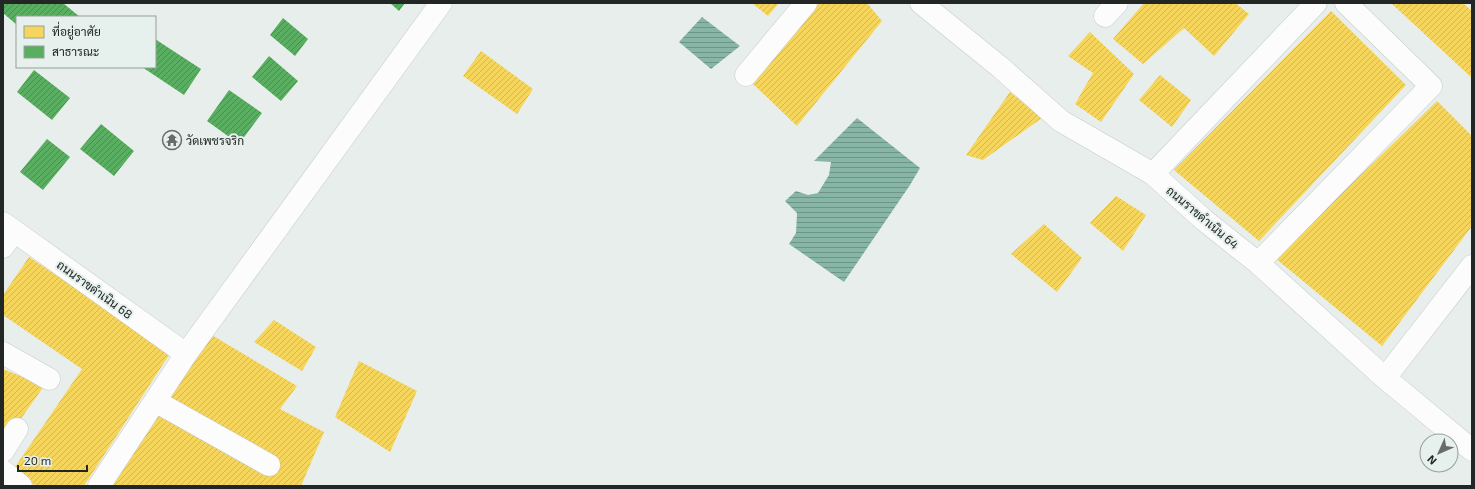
<svg xmlns="http://www.w3.org/2000/svg" width="1475" height="489" font-family="'Exo 2',Sarabun,sans-serif">
<defs>
<pattern id="water-rules" width="6" height="5" patternUnits="userSpaceOnUse"><rect width="6" height="5" fill="#87b5a6"/><path d="M0 2.5h6" fill="none" stroke="#6e9387"/></pattern>
<pattern id="homes-hatch" width="6" height="6" patternUnits="userSpaceOnUse"><rect width="6" height="6" fill="#f6d55c"/><path d="M-1 1l2-2M0 6l6-6M5 7l2-2" fill="none" stroke="#d3b750"/></pattern>
<pattern id="public-hatch" width="6" height="6" patternUnits="userSpaceOnUse"><rect width="6" height="6" fill="#5aae61"/><path d="M-1 1l2-2M0 6l6-6M5 7l2-2" fill="none" stroke="#4a8d50"/></pattern>
</defs>
<rect width="100%" height="100%" fill="#e8eeeb"/>
<path fill="url(#water-rules)" d="M702 17 740 46 711 69 679 42Z
M857 118 920 168 910 185 844 282 789 244 796 233 797 213 785 201 796 191 808 195 818 193 829 175 831 162 814 161Z"/>
<path fill="url(#homes-hatch)" d="M752 3H779L768 16Z
M819 3H867L882 21 797 126 753 84Z
M1144 3H1235L1249 14 1214 56 1184 28 1143 64 1113 39Z
M1391 3H1463L1472 11V78Z
M1331 11 1406 85 1259 241 1174 170Z
M1090 32 1134 74 1101 122 1075 104 1093 73 1068 56Z
M481 51 533 89 517 114 463 76Z
M1160 75 1191 100 1172 127 1139 100Z
M1010 92 1042 118 983 160 966 155Z
M1437 101 1472 136V226L1382 346 1275 258Z
M1116 196 1146 215 1123 251 1090 223Z
M1044 224 1082 258 1057 292 1011 254Z
M29 257 171 352 84 486H36L13 470 82 369 3 315V295Z
M274 320 316 347 302 371 254 342Z
M210 334 297 386 280 409 324 432 301 486H101Z
M359 361 417 391 390 452 335 417Z
M3 369 44 386 15 427 3 450Z"/>
<path fill="url(#public-hatch)" d="M3 3H63L80 17H17V25L3 13Z
M390 3H405L399 11Z
M283 18 308 39 295 56 270 35Z
M155 39 201 69 184 95 142 67H155Z
M269 56 298 81 281 101 252 77Z
M34 70 70 98 52 120 17 92Z
M229 90 262 113 239 144 207 121Z
M101 124 134 151 114 176 80 149Z
M47 139 70 157 43 190 20 172Z"/>
<g fill="none" stroke-linecap="round" stroke-linejoin="round">
<defs>
<path id="street" d="M921 3 1000 67 1061 121 1153 174 1204 220 1258 263 1385 378 1472 450
M1105 16 1117 3
M746 75 806 3
M1153 174 1316 3
M3 223 186 354
M3 247 14 231
M1258 263 1431 86 1346 3
M3 353 49 379
M1385 378 1472 266
M155 401 269 465
M3 451 17 429
M3 471 21 486
M99 486 186 354 441 3"/>
</defs>
<use href="#street" stroke="#c7cbca" stroke-width="23"/>
<use href="#street" stroke="#fcfcfc" stroke-width="22"/>
</g>
<defs>
<symbol id="temple-ring" viewBox="-11 -11 22 22"><circle r="9.5" fill="#e6f0ec" stroke="#676c6a" stroke-width="1.5"/><path d="M0-6L5-2H3V0L6.5 2.5H4V6H1.5V3h-3V6H-4V2.5H-6.5L-3 0V-2H-5Z" fill="#676c6a"/></symbol>
</defs>
<g fill-rule="evenodd">
<use href="#temple-ring" x="161" y="129" width="22" height="22"/>
</g>
<g text-anchor="middle" dominant-baseline="central" stroke-width="4" stroke-linejoin="round" paint-order="stroke">
<g font-size="12" fill="#222625" stroke="#e6f0ec" text-anchor="start">
<text x="186" y="140">วัดเพชรจริก</text>
</g>
<g font-size="12" fill="#222625" stroke="#e6f0ec">
<text transform="translate(1203 217) rotate(40)">ถนนราขดำเนิน 64</text>
<text transform="translate(95 289) rotate(36)">ถนนราขดำเนิน 68</text>
</g>
</g>
<rect width="1475" height="489" fill="none" stroke="#222625" stroke-width="8"/>
<rect x="16" y="16" width="140" height="52" fill="#e6f0ec" stroke="#989f9c"/>
<rect x="24" y="26" width="20" height="12" fill="#f6d55c" stroke="#989f9c"/>
<text x="52" y="36" font-size="12" fill="#222625">ที่อยู่อาศัย</text>
<rect x="24" y="46" width="20" height="12" fill="#5aae61" stroke="#989f9c"/>
<text x="52" y="56" font-size="12" fill="#222625">สาธารณะ</text>
<g transform="translate(1439 453) rotate(225)"><circle r="19" fill="#e6f0ec" stroke="#989f9c"/>
<path d="M0-3L7 15L0 10L-7 15Z" fill="#676c6a"/>
<text y="-6" font-size="11" font-weight="bold" text-anchor="middle" fill="#222625">N</text>
</g>
<path d="M18 465v6h69v-6" fill="none" stroke="#222625" stroke-width="2"/>
<text x="24" y="465" font-size="12" fill="#222625" stroke="#e6f0ec" stroke-width="3" paint-order="stroke">20 m</text>
</svg>
